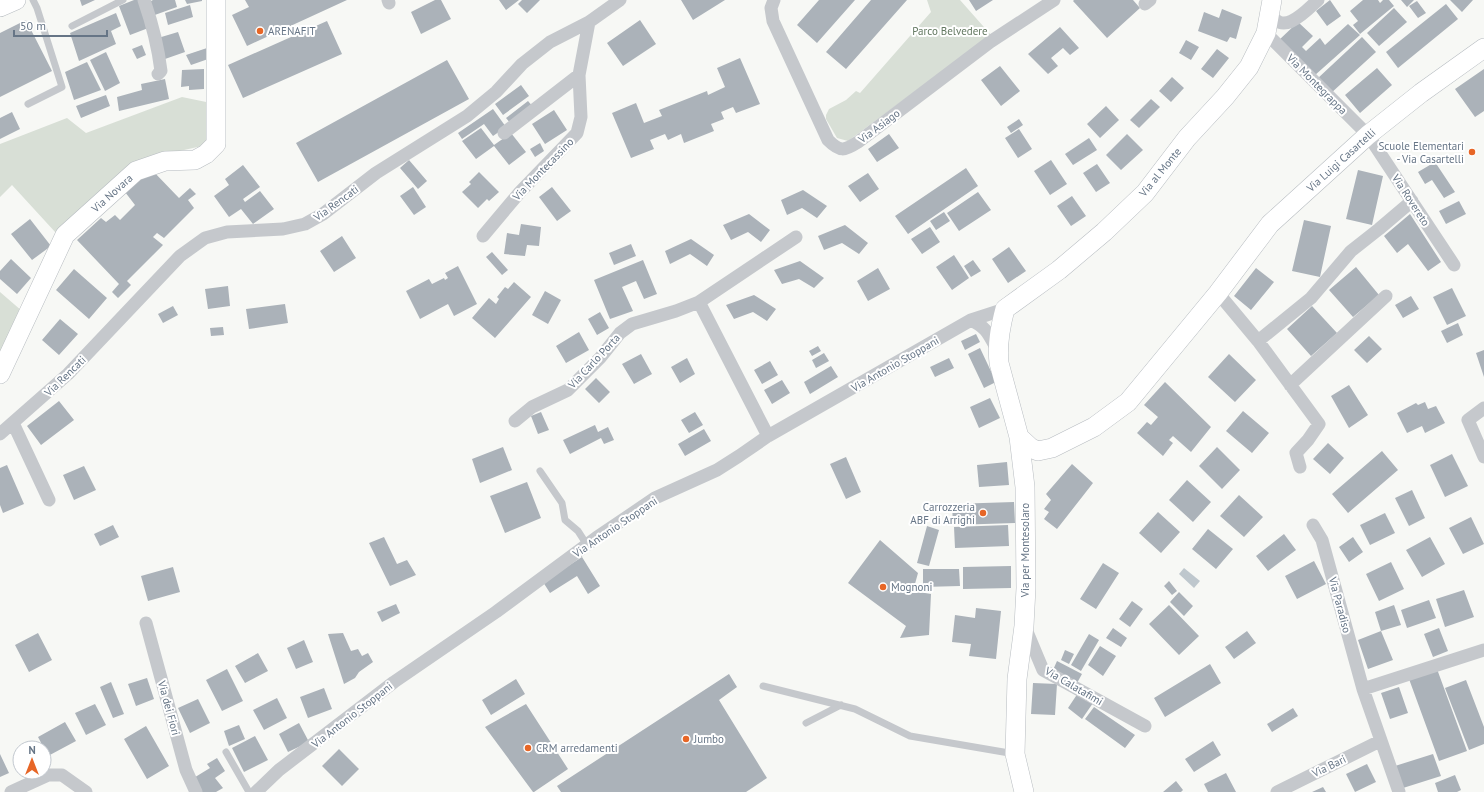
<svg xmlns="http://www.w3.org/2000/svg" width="1484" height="792" font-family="'PT Sans',sans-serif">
<rect width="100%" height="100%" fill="#f7f8f5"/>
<path fill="#d8dfd6" d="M927 0H960L991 35 848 141 837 138 826 119V115L829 109 846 100 856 91 860 93 931 12Z
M182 97 211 103V144L157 156 56 233 12 185 0 197V144L67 118 86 133Z
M0 292 22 311 0 354Z"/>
<path fill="#bec7cd" d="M1184 568 1200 581 1194 588 1179 574Z"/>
<path fill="#abb2b9" d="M80 0H95L82 6Z
M134 0H140L151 27 130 35 119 6Z
M153 0H175L177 7 152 16 147 3Z
M185 0H202V1L187 4Z
M245 0H347L247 46 232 15 249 7Z
M435 0H441L451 19 421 34 411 12Z
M499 0H519L506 10Z
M522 0H540L527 13 518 4Z
M681 0H725L693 20Z
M819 0H855L817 43 797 25Z
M871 0H907L846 69 826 52Z
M969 0H993L976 11Z
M1074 0H1133L1140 8 1107 38 1073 1Z
M1330 0 1341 16 1327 26 1316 11Z
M1363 0H1378L1380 3 1383 0H1389L1394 6 1360 34 1353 25 1358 21 1350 11Z
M1401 0H1414L1407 7Z
M1450 0H1473L1462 12Z
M1417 1 1426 13 1418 18 1409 6Z
M1446 4 1458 19 1398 68 1386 52Z
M190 5 193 17 168 25 165 13Z
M1394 8 1407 22 1379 46 1367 33Z
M1222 9 1242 17 1236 39 1230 37 1227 42 1198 31 1204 12 1219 18Z
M116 13 121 26 111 31 116 44 79 61 70 33Z
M26 20 52 71 0 97V33Z
M640 20 656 44 623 66 607 43Z
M327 21 342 54 243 98 228 65Z
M1298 22 1313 36 1302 47 1306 51 1320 38 1325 45 1348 24 1360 35 1314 76 1278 41Z
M1060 27 1079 48 1070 55 1063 48 1051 58 1058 66 1048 74 1028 54Z
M178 32 185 52 165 59 158 38Z
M1362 37 1376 52 1330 94 1317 79Z
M1186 40 1199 47 1191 60 1179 53Z
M142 45 146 55 137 59 132 49Z
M207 48 211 58 191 65 186 55Z
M1217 49 1229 58 1213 78 1201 69Z
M106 52 120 83 105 91 90 60Z
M740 58 760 104 736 113 733 107 721 112 724 119 711 124 714 131 684 143 681 134 668 140 665 134 650 140 654 149 631 158 612 113 636 103 644 123 662 116 659 110 707 91 708 95 725 87 717 68Z
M447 60 469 99 318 182 296 143Z
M87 62 101 90 74 100 65 72Z
M1000 66 1020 91 1001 106 981 80Z
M1377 68 1392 85 1360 113 1345 95Z
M204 69V89L189 90V86L181 87 182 70Z
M1484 69V111L1475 117 1455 89Z
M1172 77 1184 88 1171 102 1159 91Z
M165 79 169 99 119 111 117 97 142 90 141 84Z
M521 85 529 96 503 115 495 104Z
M106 95 110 106 81 118 76 106Z
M1151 99 1160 107 1139 128 1130 120Z
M528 101 534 108 511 124 506 118Z
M1106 106 1119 120 1100 138 1087 124Z
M493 109 506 127 493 136 484 124 462 139 458 133Z
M554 110 567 130 545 144 532 124Z
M12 112 20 129 0 139V118Z
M1019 119 1023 125 1011 133 1007 127Z
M481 128 494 145 511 133 526 152 509 165 494 146 476 159 462 141Z
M1019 129 1032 149 1018 158 1005 138Z
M889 134 899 148 877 162 868 149Z
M1127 134 1143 150 1121 170 1106 155Z
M1089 138 1097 150 1073 165 1065 154Z
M540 143 544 151 535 157 530 149Z
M409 160 427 181 418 189 400 168Z
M1051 160 1067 184 1050 195 1034 171Z
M1435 162 1455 192 1444 198 1432 180 1425 184 1418 172Z
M1097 164 1110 183 1096 192 1083 173Z
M243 165 260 187 243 199 245 202 260 191 274 209 253 224 241 209 229 217 214 196 229 185 225 179Z
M966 168 978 186 908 234 895 216Z
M152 170 179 198 190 188 196 194 188 200 194 208 164 238 157 233 153 237 163 245 127 281 131 285 118 298 112 292 119 284 77 240 101 218 106 222 115 215 120 220 135 205 125 192Z
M1358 170 1383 176 1372 225 1346 219Z
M479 172 499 192 489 201 487 199 478 208 462 192 471 184 469 182Z
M868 173 879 189 860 202 848 186Z
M413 187 426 207 414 215 400 196Z
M552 187 571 211 557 221 539 197Z
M803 190 827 206 817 218 802 208 787 215 781 200Z
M978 192 991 210 959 231 947 213Z
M1072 196 1086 216 1071 226 1057 206Z
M1459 201 1466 214 1446 224 1439 211Z
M944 212 950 221 936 230 930 221Z
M749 214 770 230 761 242 748 232 731 240 723 225Z
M1410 214 1441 262 1428 271 1408 244 1397 253 1384 236Z
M30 219 51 246 32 260 11 234Z
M1304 220 1331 226 1320 277 1292 271Z
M521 224 541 227 539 246 527 245 525 256 504 254 507 233 519 235Z
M845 225 868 243 859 254 842 243 824 250 818 236Z
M930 227 940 242 922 254 911 239Z
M342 236 356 258 334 272 320 251Z
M691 239 714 255 707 266 690 254 670 264 665 251Z
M631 244 636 256 614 265 609 253Z
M1009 247 1026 271 1008 283 992 259Z
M492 252 508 270 502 275 486 257Z
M954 255 969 278 952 290 936 267Z
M11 259 31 278 17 294 0 279V271Z
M643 260 657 294 644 299 636 281 622 287 633 311 610 319 594 280Z
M973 260 981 271 971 277 964 266Z
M800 261 824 278 814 288 799 279 782 284 774 270Z
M458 266 477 304 454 316 448 304 420 319 406 291 429 279 432 284 444 278 445 280 448 278 445 273Z
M1356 267 1379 295 1353 317 1329 290Z
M878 268 890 289 868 301 857 281Z
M1256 268 1274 282 1251 310 1234 296Z
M74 269 107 298 89 319 56 290Z
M514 282 531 297 495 338 472 318 489 298 496 304 499 299 497 297 505 287 508 289Z
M228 286 230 306 208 309 205 289Z
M1452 288 1466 316 1447 325 1433 297Z
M545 291 561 300 548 324 532 315Z
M754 295 776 309 767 321 753 312 734 319 726 305Z
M1411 296 1419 309 1403 318 1395 305Z
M285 304 288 323 249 329 246 309Z
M173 306 178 315 163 323 158 314Z
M1312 306 1337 333 1311 356 1287 329Z
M600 312 609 328 597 335 588 319Z
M60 319 78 334 59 355 42 340Z
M1458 323 1463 335 1447 343 1441 331Z
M223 327 224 335 211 336 210 328Z
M579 332 589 350 566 363 556 346Z
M976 334 980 342 965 350 961 341Z
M1369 336 1382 349 1367 363 1354 350Z
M818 346 821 351 812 356 809 351Z
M980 348 996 382 984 388 968 354Z
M1484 350V377L1476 353Z
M824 353 829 361 816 368 812 360Z
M641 354 652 374 634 384 622 364Z
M1229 354 1256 380 1235 402 1208 377Z
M687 358 695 374 680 383 671 367Z
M949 358 954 368 935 377 930 367Z
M770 361 778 375 762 384 754 370Z
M831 366 838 377 810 394 804 382Z
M596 378 610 392 599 403 585 389Z
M782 380 790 393 772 404 764 390Z
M1165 382 1211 427 1191 452 1173 436 1169 440 1173 443 1163 456 1137 433 1147 422 1151 425 1158 417 1144 405Z
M1349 385 1368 415 1349 428 1331 396Z
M990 398 1000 418 979 428 970 407Z
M59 401 74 420 41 445 27 426Z
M1425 402 1428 409 1436 406 1445 423 1425 433 1422 426 1407 433 1397 413 1416 403 1418 405Z
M1243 411 1269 433 1252 453 1226 431Z
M541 412 549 430 538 434 531 416Z
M695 412 703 425 689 433 681 420Z
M595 425 598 432 608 427 614 440 604 444 601 438 570 454 563 440Z
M704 429 711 441 685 456 678 444Z
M1328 443 1344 458 1330 474 1313 459Z
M503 447 512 470 480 483 472 459Z
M1217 447 1240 470 1222 489 1199 466Z
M1382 451 1398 470 1348 513 1332 494Z
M1452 454 1468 486 1445 497 1430 465Z
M846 457 861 492 846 499 830 464Z
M1007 462 1009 485 979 487 977 465Z
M1072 464 1093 483 1057 529 1044 519 1049 512 1044 509 1051 500 1046 494Z
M7 465 24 504 3 513 0 505V468Z
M84 466 96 490 74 500 63 475Z
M1187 480 1211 502 1193 522 1169 500Z
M527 482 541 518 505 533 490 496Z
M1412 490 1425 518 1409 526 1395 498Z
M1239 495 1263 517 1244 537 1220 516Z
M1014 502 1015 523 953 525 952 504Z
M1158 512 1180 532 1161 553 1139 533Z
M1385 513 1395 533 1370 545 1360 525Z
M1471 517 1484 544 1463 554 1449 528Z
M113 525 119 537 100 546 94 534Z
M1008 525 1009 546 955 548 954 527Z
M927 526 939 530 929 566 917 563Z
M1208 529 1233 549 1216 569 1192 549Z
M1284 534 1296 550 1268 571 1256 556Z
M384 537 397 564 407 560 416 575 390 586 369 543Z
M1353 537 1363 552 1349 562 1339 547Z
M1430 537 1445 564 1422 577 1406 550Z
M880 540 918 573 913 591 931 594 929 635 900 638 906 626 848 583Z
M582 557 600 586 588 594 577 576 550 593 543 582Z
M1314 561 1326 584 1297 599 1285 576Z
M1391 562 1404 589 1379 601 1366 574Z
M1103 563 1119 573 1096 609 1080 599Z
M1011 566V588L963 589V567Z
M173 567 180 592 148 601 141 576Z
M923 569H959L960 586 923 587Z
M1169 581 1177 591 1172 595 1164 586Z
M1464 590 1474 617 1445 627 1436 599Z
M1179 592 1193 606 1184 616 1170 602Z
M1429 600 1436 618 1407 628 1401 610Z
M1132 601 1143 609 1130 627 1119 619Z
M396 604 400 613 382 622 377 612Z
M1169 605 1199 636 1179 655 1149 624Z
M1394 605 1401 625 1381 631 1375 612Z
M976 608 1001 611 996 659 969 656 971 644 952 642 955 615 975 618Z
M1113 628 1127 638 1121 647 1106 638Z
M1439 628 1448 651 1433 657 1424 634Z
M1247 631 1256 643 1234 659 1225 647Z
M1381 631 1393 660 1368 669 1358 640Z
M38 633 52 660 29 672 15 645Z
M343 633 351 651 358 649 362 656 368 653 373 662 359 672 355 678 344 684 328 634Z
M1089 634 1099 640 1081 671 1071 665Z
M304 640 313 662 296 669 287 648Z
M1100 646 1116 656 1103 676 1088 665Z
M1065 650 1074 654 1069 664 1061 660Z
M258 653 268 671 245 683 235 666Z
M1057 661 1082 674 1077 683 1053 670Z
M1210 664 1221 683 1165 717 1154 698Z
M227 669 243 701 222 711 206 680Z
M1437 669 1467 751 1439 761 1409 679Z
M729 674 737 687 719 700 767 778 746 792H561L557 786Z
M147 678 154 699 136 706 128 684Z
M516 679 525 694 491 715 482 700Z
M1466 680 1484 727V744L1469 750 1445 688Z
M111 682 124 714 113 718 100 687Z
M1033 683 1057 684 1055 715 1031 714Z
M1399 687 1408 713 1390 719 1381 693Z
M324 688 332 709 308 718 300 697Z
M1078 693 1093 703 1082 719 1068 708Z
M277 698 287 718 264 730 253 710Z
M198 699 210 723 190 733 178 708Z
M95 704 106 725 86 735 75 713Z
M526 704 568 769 534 792H533L485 727Z
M1094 707 1135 735 1125 748 1085 719Z
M1293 708 1298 716 1272 732 1267 724Z
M65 722 76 741 48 756 38 737Z
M299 723 309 742 288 752 279 734Z
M239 725 245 739 229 746 224 731Z
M146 726 169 766 147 779 124 739Z
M255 736 268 760 244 772 232 748Z
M1213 741 1221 755 1194 772 1185 759Z
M339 749 359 769 342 786 322 766Z
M0 754 9 773 0 777Z
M1433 754 1441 776 1403 788 1395 766Z
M217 758 225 771 215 778 223 788 216 792H201L192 779 210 768 207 764Z
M1367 764 1376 782 1355 792 1346 774Z
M1226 773 1236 792H1208L1204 784Z
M1455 775 1461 790 1457 792H1438L1435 783Z
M1176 781 1183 790 1181 792H1163Z
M1323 787 1326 792H1312Z"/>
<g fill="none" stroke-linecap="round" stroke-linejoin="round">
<defs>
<path id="secondary" d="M0 7 16 0
M0 374 65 235 136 171 165 161 195 160 206 154 216 144V0
M1019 437 1031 448 1038 451 1052 448 1094 427 1128 402 1218 293 1270 224 1368 135 1421 93 1484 48
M1024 792 1015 754 1017 679 1024 626 1026 588 1025 487 1019 437 999 363C997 344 1000 328 1005 309L1059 270 1104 232 1145 193 1187 138 1225 97 1249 67 1266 33 1272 0"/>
</defs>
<use href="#secondary" stroke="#b7bcc1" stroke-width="20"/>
<path stroke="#c5c8cc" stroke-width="7" d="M72 26 123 0
M28 104 62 87 37 8 33 0
M540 471 562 503 565 520 578 531 587 545
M763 686 855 709 910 736 1015 754
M806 723 841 705
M226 752 249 792"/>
<path stroke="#c5c8cc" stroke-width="13" d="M144 0C152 23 158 46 161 71L158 74
M388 0 389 3
M774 0 771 8 773 21 828 140C840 152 844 151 858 142L990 42 1054 0
M1145 4 1150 0
M1270 12C1282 38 1306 11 1318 0
M1266 33 1368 135 1454 265
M504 133 579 75
M483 236 520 192 577 133 581 117 579 75 589 22
M1218 293 1258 341 1319 424 1308 440 1296 453 1300 467
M699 302 768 436
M971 320C988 328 989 336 998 351
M1258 341 1311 298 1351 251 1379 229 1412 201
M1290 385 1386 296
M1484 408 1468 420 1484 457
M515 421 532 407 568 390 600 358 620 333 632 324 676 311 699 302 796 237
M13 423 49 500
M0 434 68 374 180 256 205 238 227 232 283 229 305 224 323 214 376 173 467 116 496 92 522 64 550 42 589 22 620 0
M1313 525 1322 540 1363 689 1399 792
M146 623 186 770 196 792
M1025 627 1043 670 1145 726
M1363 689 1484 650
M11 792 48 775H62L86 792
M256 792 279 770 394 682 496 612 596 538 655 498 717 470 739 456 768 436 971 320 1005 309
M1277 792 1380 741"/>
<use href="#secondary" stroke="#fff" stroke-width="19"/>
</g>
<g fill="#e76626" stroke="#fff" stroke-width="1.5">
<circle cx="260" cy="31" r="4"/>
<circle cx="1472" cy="152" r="4"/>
<circle cx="983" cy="513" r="4"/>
<circle cx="883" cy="587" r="4"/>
<circle cx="686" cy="739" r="4"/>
<circle cx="528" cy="748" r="4"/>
</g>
<g text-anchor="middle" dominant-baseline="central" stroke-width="4" stroke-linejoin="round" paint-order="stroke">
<g font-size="11" fill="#667586" stroke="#fff" text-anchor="start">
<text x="268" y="31">ARENAFIT</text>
<text x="1464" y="146" text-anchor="end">Scuole Elementari<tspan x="1464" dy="13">- Via Casartelli</tspan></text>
<text x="975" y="507" text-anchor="end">Carrozzeria<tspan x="975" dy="13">ABF di Arrighi</tspan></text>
<text x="891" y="587">Mognoni</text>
<text x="694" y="739">Jumbo</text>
<text x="536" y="748">CRM arredamenti</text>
</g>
<g font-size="11" fill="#637861" stroke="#fff">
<text x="950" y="31">Parco Belvedere</text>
</g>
<g font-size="11" fill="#667586" stroke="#fff">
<text transform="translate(1317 84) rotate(45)">Via Montegrappa</text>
<text transform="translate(879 126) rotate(-37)">Via Asiago</text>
<text transform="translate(1341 160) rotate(-42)">Via Luigi Casartelli</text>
<text transform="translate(543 169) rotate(-46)">Via Montecassino</text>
<text transform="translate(1160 172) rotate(-51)">Via al Monte</text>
<text transform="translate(112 193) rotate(-42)">Via Novara</text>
<text transform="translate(1411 200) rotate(57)">Via Rovereto</text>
<text transform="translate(336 203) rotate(-36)">Via Rencati</text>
<text transform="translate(594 361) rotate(-47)">Via Carlo Porta</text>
<text transform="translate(895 364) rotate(-30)">Via Antonio Stoppani</text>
<text transform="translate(65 376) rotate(-44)">Via Rencati</text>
<text transform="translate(615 527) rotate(-34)">Via Antonio Stoppani</text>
<text transform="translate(1025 550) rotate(-90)">Via per Montesolaro</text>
<text transform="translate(1340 605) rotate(75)">Via Paradiso</text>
<text transform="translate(1074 686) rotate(30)">Via Calatafimi</text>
<text transform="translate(169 708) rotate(75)">Via dei Fiori</text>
<text transform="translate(352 715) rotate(-38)">Via Antonio Stoppani</text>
<text transform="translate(1329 766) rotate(-26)">Via Bari</text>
</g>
</g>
<g transform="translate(32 760)"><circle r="19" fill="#ffffff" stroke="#c2c8cf"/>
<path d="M0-3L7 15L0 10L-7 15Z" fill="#e76626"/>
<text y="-6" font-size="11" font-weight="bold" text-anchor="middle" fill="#667586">N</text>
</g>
<path d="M14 30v6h93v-6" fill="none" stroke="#667586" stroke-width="2"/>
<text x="20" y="30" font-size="12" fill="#667586" stroke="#ffffff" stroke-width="3" paint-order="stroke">50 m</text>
</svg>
